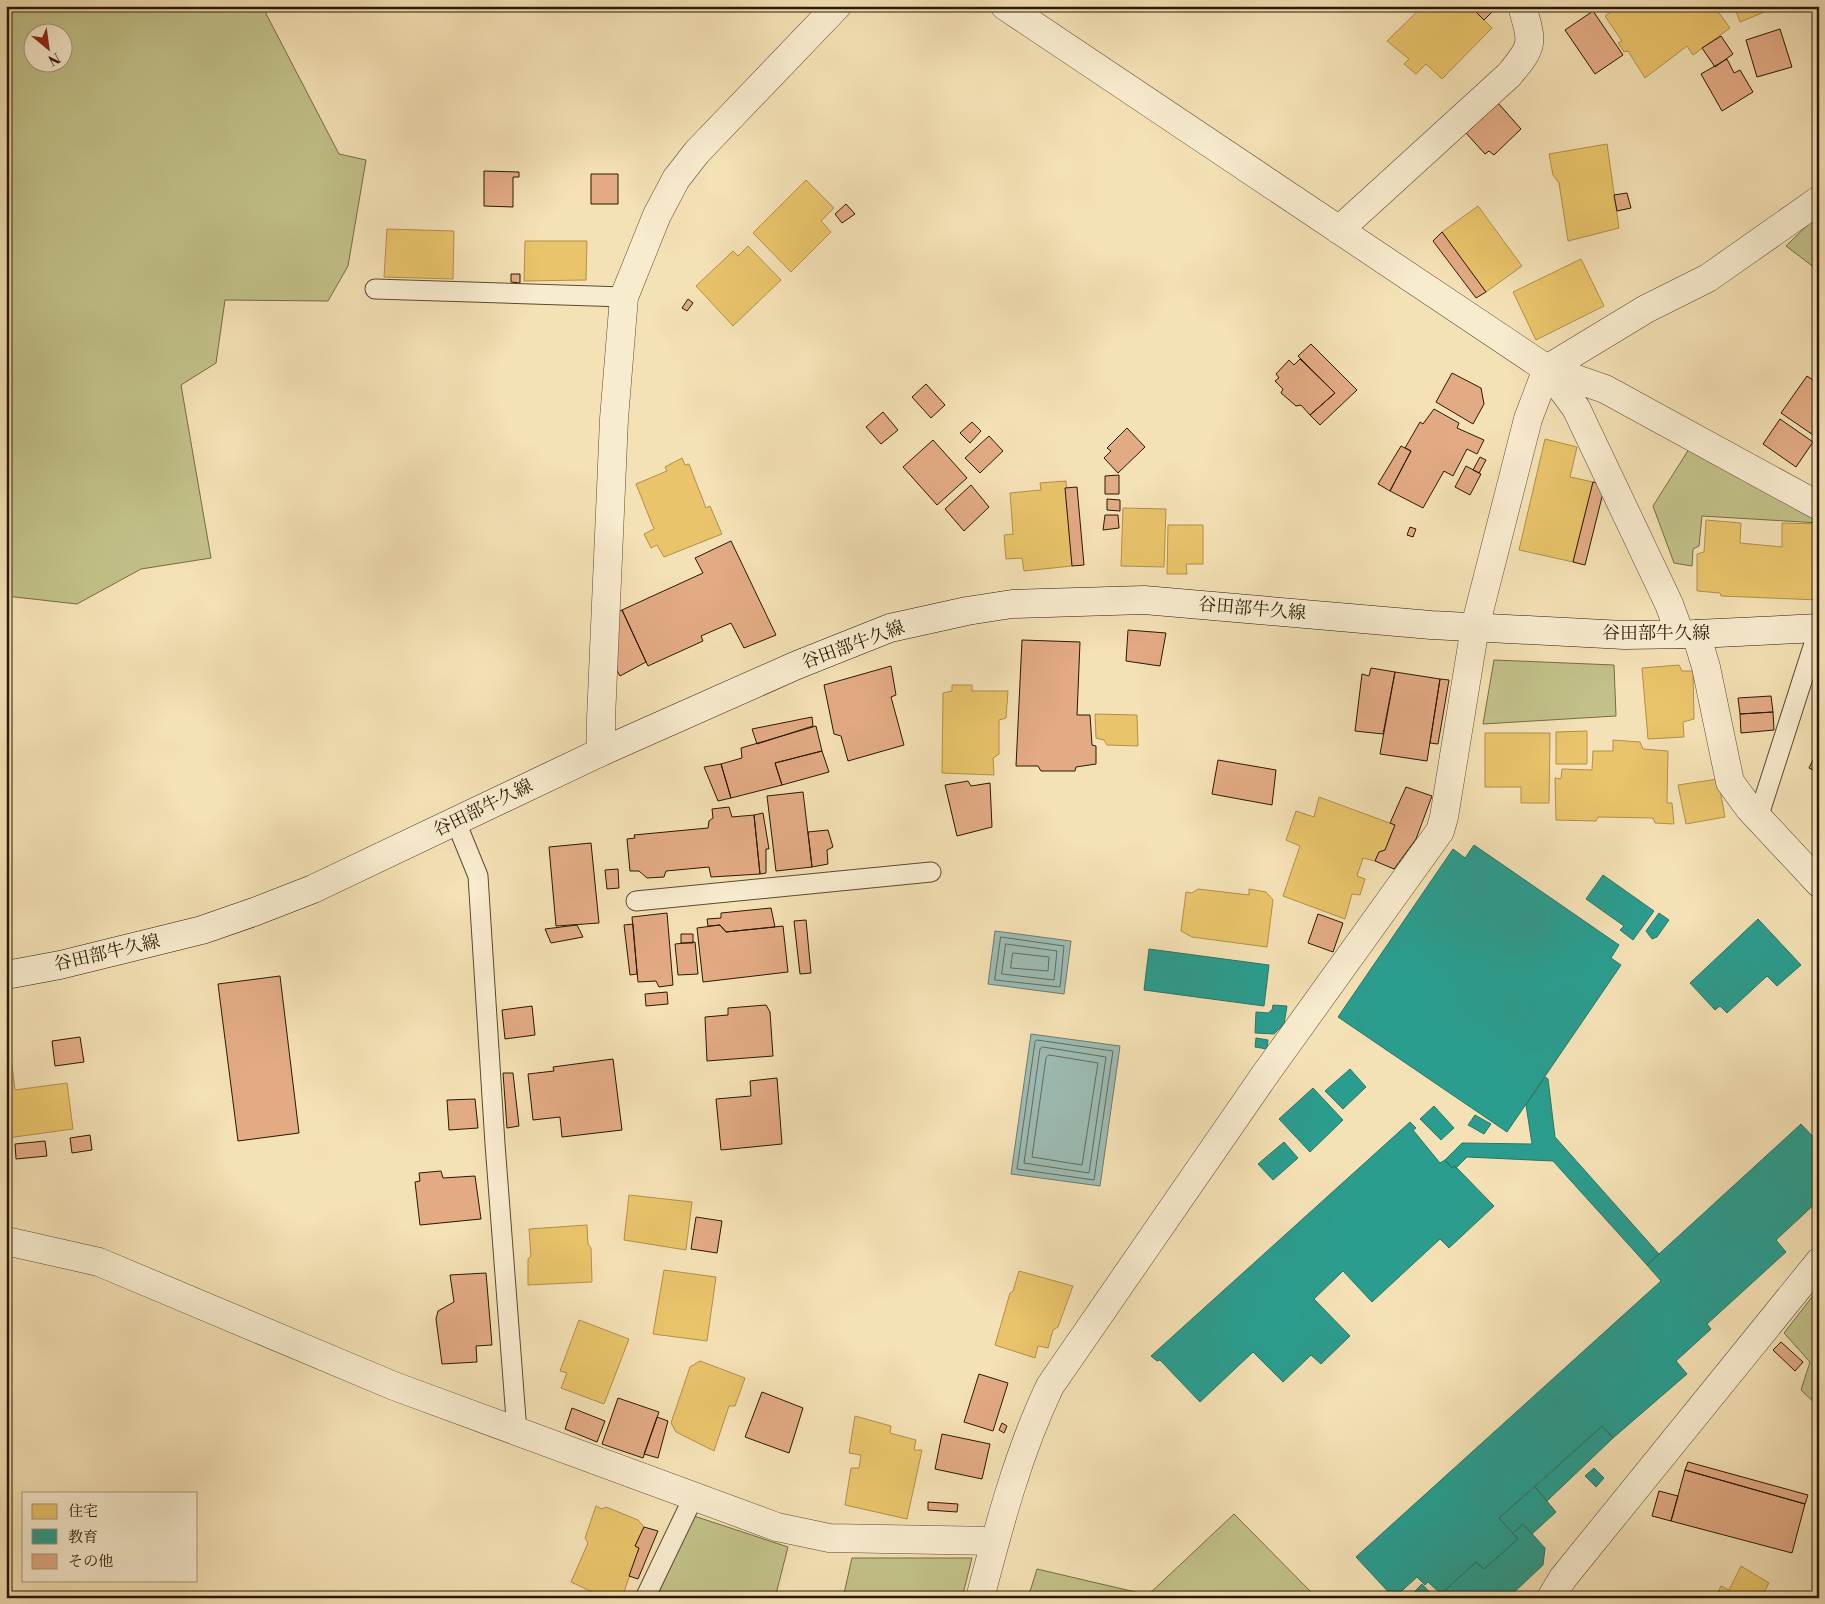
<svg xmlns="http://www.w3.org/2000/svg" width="1825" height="1604" font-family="'Libre Bodoni','Noto Serif JP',serif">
<rect width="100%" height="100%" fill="#f4e1b5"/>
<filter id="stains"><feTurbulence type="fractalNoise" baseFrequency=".004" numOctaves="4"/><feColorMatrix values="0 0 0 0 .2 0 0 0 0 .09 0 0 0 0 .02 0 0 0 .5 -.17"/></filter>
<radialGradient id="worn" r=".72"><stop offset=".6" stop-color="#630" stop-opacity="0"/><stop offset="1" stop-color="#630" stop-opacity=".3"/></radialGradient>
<path fill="#c2c189" stroke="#766c44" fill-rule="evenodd" d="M6 6H262L339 154 366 160 348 266 328 301 225 300 216 363 181 385 211 558 141 569 77 604 6 596ZM32 32H62V62H32Z
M1819 214V271L1786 246Z
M1689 449 1819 519V523L1702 516 1699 546 1693 549 1692 566 1674 563 1653 506Z
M1494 660 1614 665 1616 716 1483 724Z
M1819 1288V1407L1801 1390 1810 1362 1784 1333Z
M1234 1514 1317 1598H1028L1037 1569 1148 1595Z
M694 1516 788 1547 775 1598H656Z
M852 1558H972L962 1598H843Z"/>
<path fill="#9dbcb4" stroke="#6f7a6c" d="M995 931 1071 941 1064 994 988 984Z
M1031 1034 1120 1046 1100 1186 1011 1174Z"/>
<path fill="#e9c46a" stroke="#b0904a" d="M1470 6 1492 28 1442 79 1426 64 1416 74 1404 64 1409 59 1387 41 1423 6Z
M1620 6H1714L1730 28 1693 55 1687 46 1645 78 1628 51 1624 52 1618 43 1622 41 1605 16Z
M1734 6H1779L1740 22Z
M1607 144 1619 228 1568 241 1559 183 1553 175 1549 154Z
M806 180 834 208 821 221 831 232 791 272 753 233Z
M1478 206 1522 266 1486 292 1442 232Z
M387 229 454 231 453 279 384 277Z
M525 241H587L586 280 524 281Z
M748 246 781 280 733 326 696 286 733 251 738 256Z
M1581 259 1604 306 1536 340 1513 292Z
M1545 439 1577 447 1570 477 1593 482 1573 562 1519 550Z
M682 458 685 465 689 464 706 508 710 506 722 534 664 557 657 545 651 548 644 534 654 529 636 484 667 471 665 467Z
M1066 481 1072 566 1024 571 1022 558 1006 559 1004 535 1013 534 1010 493 1041 490 1040 483Z
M1123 508 1166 509 1164 567 1121 566Z
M1706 520 1741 523 1740 543 1782 547V523L1819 524V600L1721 596 1720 593 1697 591V554L1704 552Z
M1168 525H1203V564H1186L1187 574H1167Z
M1679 665 1682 671H1693L1694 719 1683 722 1684 737 1648 739 1642 668Z
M952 685H972V691H1008L1006 718 999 720V754L993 758 994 775 942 773 943 693 952 691Z
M1095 714 1137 715 1138 746 1107 745 1104 740 1096 738Z
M1587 731V764H1556V732Z
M1485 733H1550L1549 803H1521V787H1485Z
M1613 740 1640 742 1643 749 1668 751 1667 803H1672L1674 824 1655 823 1653 818 1598 817 1596 821 1556 820 1555 778 1561 779 1562 769 1592 770 1593 751H1613Z
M1718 779 1725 817 1686 824 1678 785Z
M1319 797 1395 825 1385 850 1379 852 1375 861 1363 858 1357 876 1365 879 1360 895 1352 894 1345 919 1283 896 1300 846 1286 840 1296 811 1314 817Z
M1198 889 1249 895V889L1266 892 1273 900 1267 947 1192 937 1181 931 1186 892 1192 893Z
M12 1065 15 1090 67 1083 73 1129 7 1138 6 1066Z
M629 1195 692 1202 686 1250 624 1240Z
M587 1225 588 1244 591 1248 592 1282 528 1285V1259L531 1256 529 1229Z
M664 1270 716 1277 707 1341 653 1334Z
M1019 1271 1073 1286 1058 1327 1053 1330 1048 1348 1038 1346 1035 1358 995 1345 1010 1293 1013 1291Z
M579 1320 629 1339 604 1404 561 1388 567 1373 560 1371Z
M700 1361 745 1378 735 1406H729L714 1451 676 1432 671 1423 690 1367Z
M855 1416 891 1426 890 1433 916 1440 914 1450H922L907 1519 845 1505 851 1468H859L861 1455 849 1453Z
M596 1506 602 1509 606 1507 638 1520 644 1527 635 1546 639 1548 622 1598 608 1595 603 1597 571 1582 588 1543 585 1538Z
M1741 1566 1769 1583 1761 1598H1715L1721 1586 1729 1590Z
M796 1592 820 1598H794Z"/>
<path fill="#2a9d8f" stroke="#2a7564" d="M1474 845 1619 945 1611 958 1621 965 1507 1132 1338 1017 1453 849 1465 858Z
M1603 875 1654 911 1633 940 1620 930 1624 926 1586 899Z
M1659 913 1669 920 1657 937 1652 939 1646 931Z
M1758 919 1801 965 1777 986 1767 976 1727 1013 1720 1006 1715 1010 1690 983Z
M1149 949 1269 965 1264 1006 1144 990Z
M1273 1005 1287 1006 1284 1024 1274 1034 1255 1033 1256 1012 1268 1013 1272 1010Z
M1256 1038 1268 1040 1267 1049 1255 1047Z
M1350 1069 1366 1087 1343 1109 1325 1091Z
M1545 1077 1548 1079 1555 1137 1659 1254 1647 1265 1553 1161 1467 1157 1456 1168 1455 1166 1452 1168 1445 1160 1462 1143 1532 1144 1526 1105Z
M1313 1088 1343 1120 1310 1152 1279 1119Z
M1434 1106 1454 1128 1441 1140 1420 1119Z
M1475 1115 1491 1124 1484 1134 1468 1125Z
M1410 1122 1416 1128 1413 1130 1440 1163 1445 1160 1452 1168 1455 1166 1494 1206 1449 1248 1440 1239 1372 1302 1343 1271 1314 1299 1350 1336 1321 1364 1311 1355 1283 1382 1253 1352 1200 1402 1160 1360 1157 1361 1151 1356Z
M1801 1124 1819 1143V1200L1776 1240 1786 1252 1707 1324 1711 1329 1676 1361 1687 1374 1613 1438 1602 1426 1499 1518 1518 1539 1484 1569 1476 1562 1441 1594 1428 1582 1425 1585 1417 1577 1394 1598 1356 1557 1661 1281 1647 1265Z
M1284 1142 1298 1158 1273 1180 1258 1164Z
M1602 1426 1613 1438 1547 1501 1535 1487Z
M1594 1468 1604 1478 1596 1487 1585 1476Z
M1535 1487 1556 1512 1532 1534 1523 1524 1513 1533 1499 1518Z
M1523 1524 1545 1548 1543 1565 1508 1598H1445L1441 1594 1476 1562 1484 1569 1518 1539 1513 1533Z
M1422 1584 1435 1598H1408Z"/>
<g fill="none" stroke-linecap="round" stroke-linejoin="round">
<path stroke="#646a5a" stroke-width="1" d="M1001 937 1064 946 1060 987 995 980Z
M1006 944 1057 951 1054 980 1002 974Z
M1013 953 1049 957 1048 971 1011 968Z
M1037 1040 1113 1051 1094 1180 1017 1169 1035 1042Z
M1043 1047 1106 1057 1089 1173 1024 1163 1040 1049Z
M1049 1055 1098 1063 1082 1165 1032 1157 1046 1058Z"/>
</g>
<path fill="#e3ab84" stroke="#2a1800" d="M1470 6H1498L1484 20Z
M1593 11 1623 55 1595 74 1565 30Z
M1780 29 1792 67 1757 77 1746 40Z
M1721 36 1733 54 1715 67 1702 48Z
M1727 59 1734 73 1740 70 1753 92 1722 111 1701 74Z
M1498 103 1521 129 1494 155 1489 151 1485 154 1466 133Z
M484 171 519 172V177H513V207L484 206Z
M591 174H618V204H591Z
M1627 193 1631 208 1617 211 1614 195Z
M846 204 855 214 842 223 835 214Z
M1442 232 1486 292 1476 298 1433 241Z
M511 274H520V283L511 282Z
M688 299 693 303 687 311 682 308Z
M1311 344 1357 390 1320 425 1310 415 1335 393 1298 356Z
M1300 359 1335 393 1310 415 1301 405 1296 406 1281 393 1283 389 1275 381 1279 378 1276 374 1289 360 1294 365Z
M1452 373 1481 388 1484 404 1473 424 1436 402Z
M1807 376 1819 384V439L1781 413Z
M926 384 945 405 931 418 912 397Z
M1434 409 1459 423 1457 428 1484 440 1477 454 1467 449 1453 476 1444 471 1423 508 1390 491 1411 451 1405 448 1420 422 1423 424Z
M883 412 898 430 881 444 866 427Z
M1780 419 1813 442 1796 467 1763 444Z
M972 422 981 431 970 443 960 433Z
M1127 428 1145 447 1118 473 1104 458 1111 451 1107 448Z
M989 436 1003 451 980 473 965 458Z
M933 440 967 478 937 505 903 467Z
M1401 446 1411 451 1390 491 1378 484Z
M1480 457 1486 460 1479 473 1473 470Z
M1466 466 1481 474 1470 495 1455 487Z
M1119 475V494H1105V476Z
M1593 482 1597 483 1603 493 1585 565 1573 562Z
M971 485 989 507 964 531 945 509Z
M1077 487 1084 565 1072 566 1065 488Z
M1107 499 1120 500V511L1107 510Z
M1105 515H1118L1119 528 1103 530Z
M1410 527 1416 529 1413 537 1407 535Z
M731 541 776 635 744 648 731 623 701 636 703 641 648 666 622 610 703 573 695 558Z
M622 610 646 662 620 676 616 669 618 612Z
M1128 630 1166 633 1160 666 1126 661Z
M1022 640 1080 642 1077 715H1090L1092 745 1096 746V764L1076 767 1075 771H1041L1038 766H1016Z
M891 666 896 695 891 697 904 745 848 761 841 736 834 734 824 685Z
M1371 668 1395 672 1383 734 1355 731 1362 674 1369 676Z
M1395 672 1440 679 1427 761 1380 754Z
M1440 679 1449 680 1438 744 1430 743Z
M1771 696 1773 712 1740 714 1738 698Z
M1773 712 1774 730 1741 733 1740 714Z
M812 717 813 726 757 744 752 729Z
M816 726 822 751 775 763 782 785 731 798 721 764 742 758 741 748Z
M1819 748V773L1809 768Z
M822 751 829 772 782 785 775 763Z
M1218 760 1276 770 1272 805 1212 794Z
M721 764 731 798 718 801 704 767Z
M968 781 971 786 990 783 992 827 957 836 945 785Z
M1406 787 1432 796 1416 839 1394 869 1375 861 1379 852 1385 850 1395 825 1390 823Z
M803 792 812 867 776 871 767 796Z
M729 807 732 817 754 815 760 874 711 877 709 867 666 871 664 877 647 878 639 871H630L627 839 635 838 634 835 708 828 709 821 713 818 712 809Z
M763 813 769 849H766V873L760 874 754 815Z
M828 830 833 847 827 850 828 864 812 867 808 832Z
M591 843 599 923 556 926 549 847Z
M618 869 619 888 607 889 605 870Z
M771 908 775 927 726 932 720 925 708 926 707 919 721 918V913Z
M667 913 673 985 659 987 656 981 638 982 632 917Z
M1318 914 1343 923 1333 952 1308 943Z
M806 920 811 973 800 974 794 921Z
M633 924 637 974 630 975 624 925Z
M577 925 583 937 551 943 545 929Z
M720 925 726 932 783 926 788 972 703 982 697 928Z
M681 934H693V943H681Z
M695 942 698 974 678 975 675 944Z
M280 976 299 1133 238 1141 218 984Z
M667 992 668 1004 646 1006 645 994Z
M766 1005 770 1012 773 1056 707 1061 705 1017 728 1015V1008Z
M532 1006 535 1035 505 1039 502 1010Z
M80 1037 84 1062 55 1066 52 1041Z
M613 1059 622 1130 562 1137 560 1117 533 1120 528 1074 554 1071 553 1067Z
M503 1073H513L519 1126 507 1128Z
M777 1078 782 1144 721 1150 716 1099 751 1096 750 1081Z
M475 1099 478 1128 449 1130 447 1100Z
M90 1135 92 1150 72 1153 70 1138Z
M45 1141 47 1156 16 1159 15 1144Z
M441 1171 443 1178 475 1176 481 1219 420 1225 415 1182 420 1181 419 1173Z
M696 1217 722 1221 717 1253 691 1249Z
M486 1273 492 1345 476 1346 477 1362 442 1364 436 1319 438 1311 454 1302 450 1275Z
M1781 1342 1803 1362 1795 1371 1773 1350Z
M979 1374 1008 1383 993 1431 964 1422Z
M762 1392 803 1408 789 1453 745 1437Z
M618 1398 659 1412 643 1458 602 1444Z
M572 1408 605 1421 597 1442 565 1429Z
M657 1417 668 1421 658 1458 644 1454Z
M1002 1423 1007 1426 1004 1433 999 1430Z
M942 1434 990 1444 982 1479 935 1469Z
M1688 1462 1808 1495 1805 1504 1685 1470Z
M1685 1470 1805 1504 1792 1553 1671 1521Z
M1659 1491 1678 1496 1671 1521 1652 1516Z
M928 1502 958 1504 957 1512 928 1510Z
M644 1527 658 1531 638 1579 629 1576 639 1548 635 1546Z"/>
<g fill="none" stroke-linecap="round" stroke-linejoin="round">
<defs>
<path id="lane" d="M375 289 624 297
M1758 818 1819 628
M456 822 478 876 495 1144 517 1432
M636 901 931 872
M645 1598 694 1496"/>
<path id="street" d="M1005 6 1547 369 1605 389 1819 506
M1339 230 1509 75C1534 45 1533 44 1522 6
M1547 369 1576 408 1669 604 1680 634
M1696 634 1706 667 1730 782 1749 808 1819 883
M601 752V719L614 419 624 297 657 215 676 179 697 152 837 6
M6 1241 99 1262 394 1386 777 1527 829 1538 995 1541
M980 1598C999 1526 1018 1453 1050 1386L1264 1076 1440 831 1444 817 1475 627 1528 419 1547 369 1646 309 1708 278 1819 200
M1551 1598 1563 1578 1819 1262"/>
<path id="secondary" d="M6 975 60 965 202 930 254 912 313 889 601 752 797 665 890 628 967 611 1012 604 1144 600 1431 625 1624 635 1696 634 1819 628"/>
</defs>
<use href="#lane" stroke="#5c4a2d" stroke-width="21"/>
<use href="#street" stroke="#5c4a2d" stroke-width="29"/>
<use href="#secondary" stroke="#2a1800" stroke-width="29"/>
<use href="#lane" stroke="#f8eccf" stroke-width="19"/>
<use href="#street" stroke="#f8eccf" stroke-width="28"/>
<use href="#secondary" stroke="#f8eccf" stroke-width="28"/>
</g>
<g text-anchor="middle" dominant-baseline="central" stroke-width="5" stroke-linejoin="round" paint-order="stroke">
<g font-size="18" fill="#2a1800" stroke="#f8eccf">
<text transform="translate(1252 609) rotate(5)">谷田部牛久線</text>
<text x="1656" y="633">谷田部牛久線</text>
<text transform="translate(853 645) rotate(-20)">谷田部牛久線</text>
<text transform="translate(483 808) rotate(-26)">谷田部牛久線</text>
<text transform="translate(107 953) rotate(-13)">谷田部牛久線</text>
</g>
</g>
<rect width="1825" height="1604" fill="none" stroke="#f4e1b5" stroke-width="25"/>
<rect x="8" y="8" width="1810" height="1589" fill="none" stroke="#2a1800" stroke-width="2.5"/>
<rect x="12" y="12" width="1800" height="1579" fill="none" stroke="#2a1800"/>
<rect x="22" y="1492" width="175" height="90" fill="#f8eccf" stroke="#a6977c"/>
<rect x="32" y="1504" width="25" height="15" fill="#e9c46a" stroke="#a6977c"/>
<text x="68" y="1516" font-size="15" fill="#2a1800">住宅</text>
<rect x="32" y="1529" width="25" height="15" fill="#2a9d8f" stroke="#a6977c"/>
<text x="68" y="1542" font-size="15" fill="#2a1800">教育</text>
<rect x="32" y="1554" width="25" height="15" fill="#e3ab84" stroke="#a6977c"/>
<text x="68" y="1566" font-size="15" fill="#2a1800">その他</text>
<g transform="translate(48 48) rotate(151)"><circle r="24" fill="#f8eccf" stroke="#a6977c"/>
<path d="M0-4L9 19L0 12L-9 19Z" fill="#8f2418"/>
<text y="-8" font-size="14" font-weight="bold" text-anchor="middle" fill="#2a1800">N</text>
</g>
<rect width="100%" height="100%" filter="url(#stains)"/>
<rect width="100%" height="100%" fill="url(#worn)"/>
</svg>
